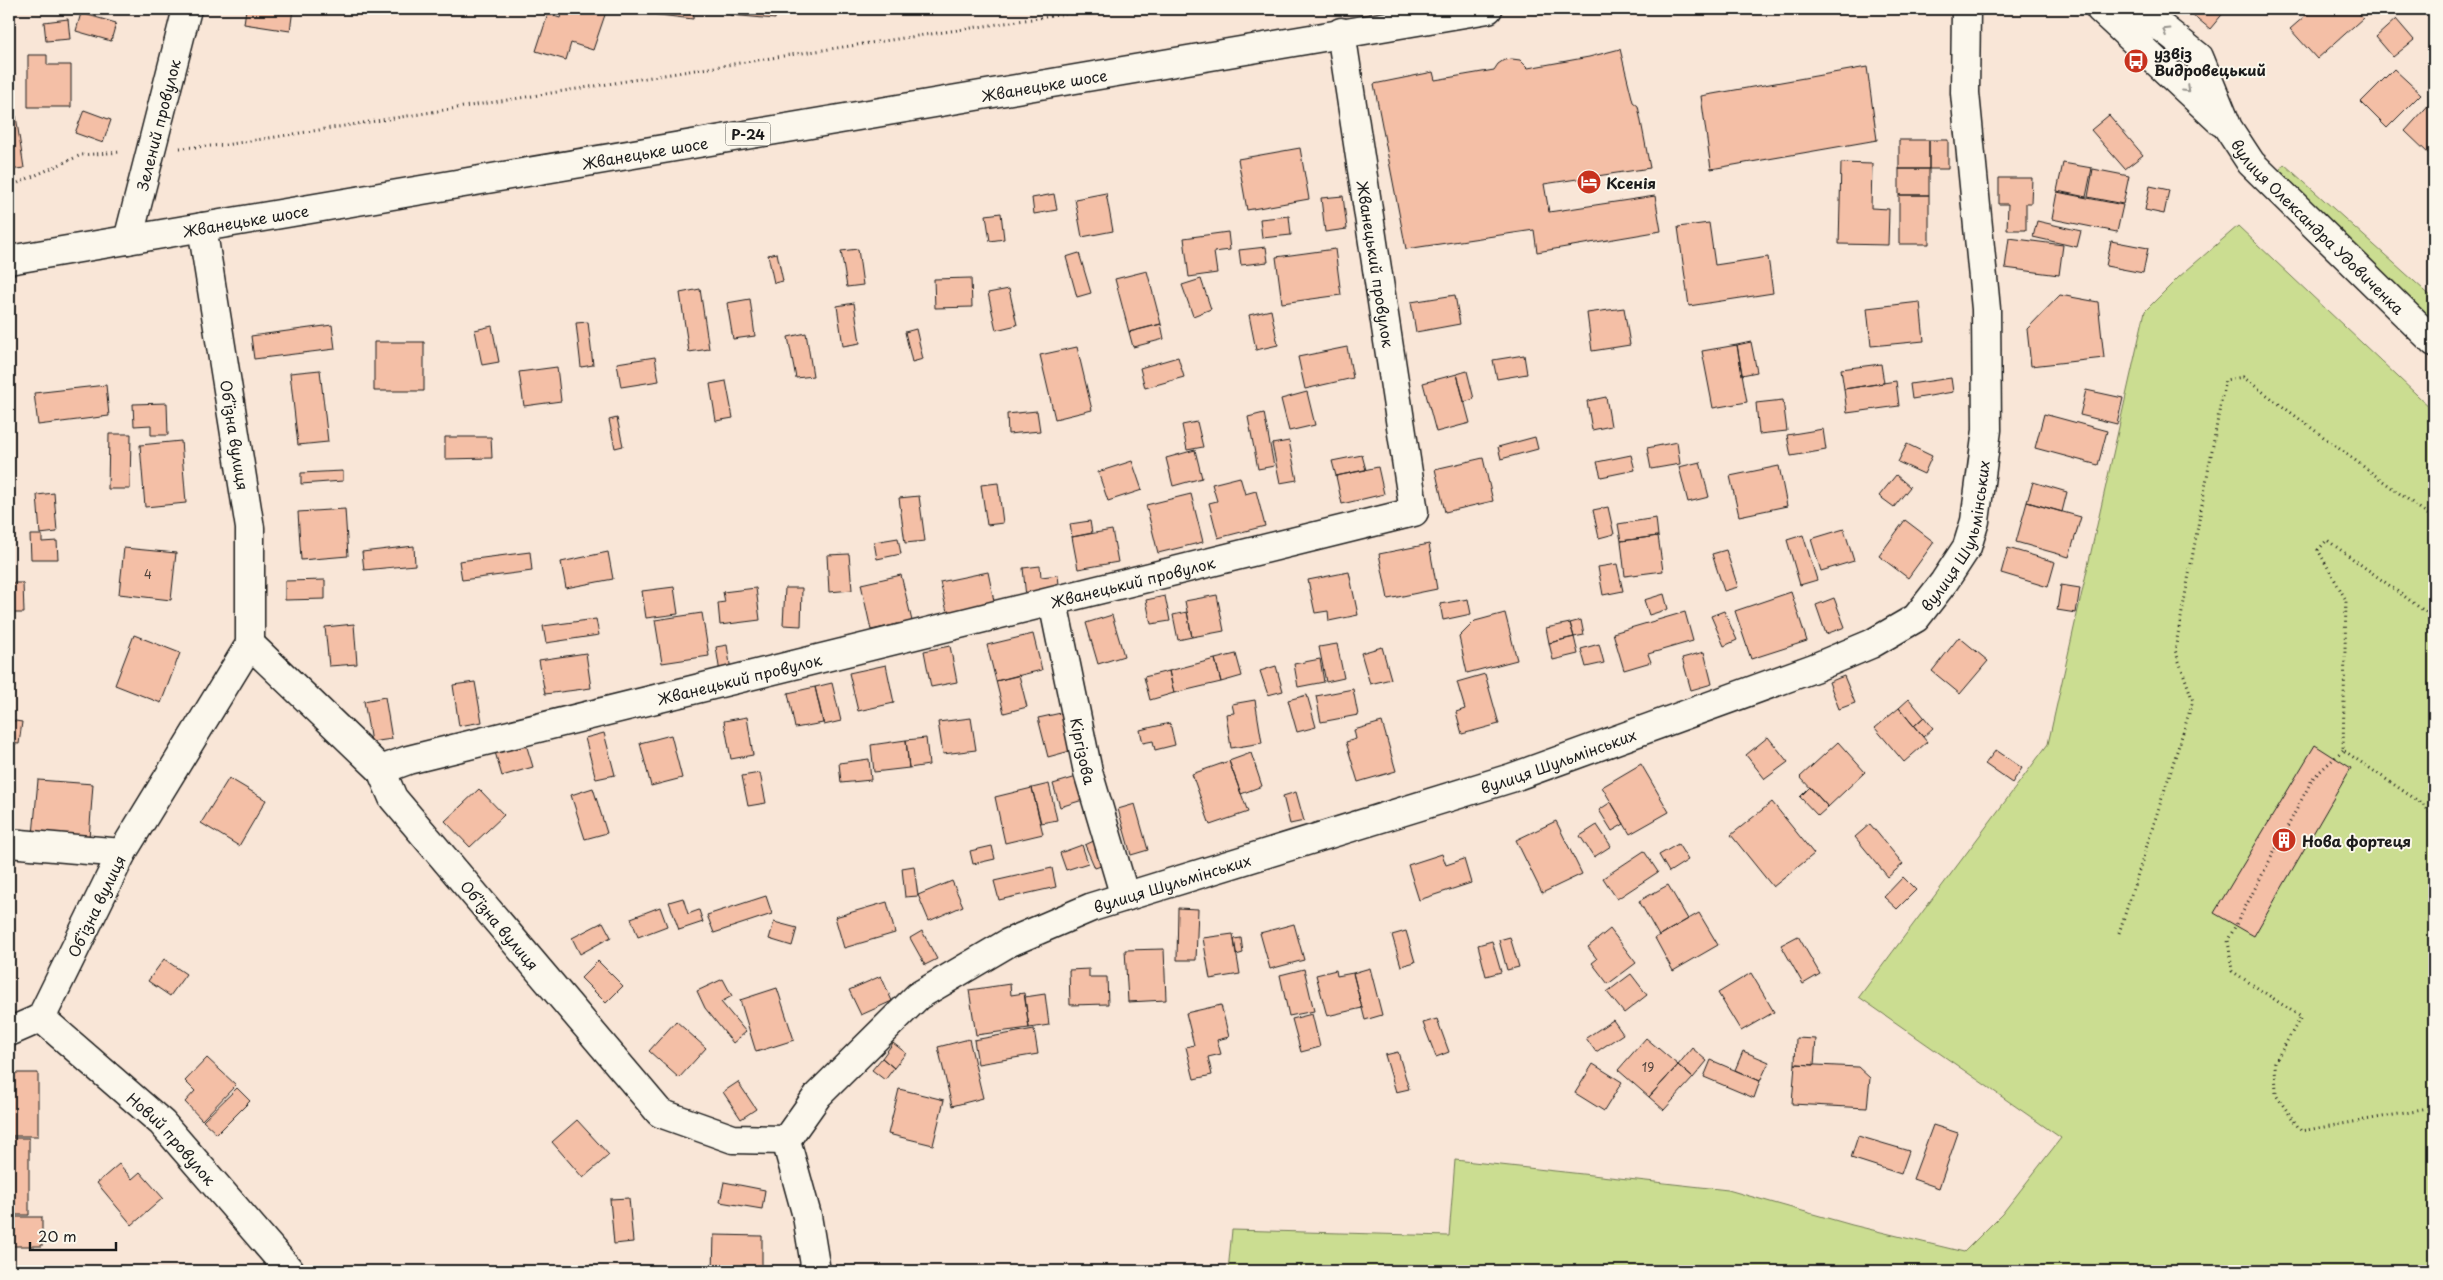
<svg xmlns="http://www.w3.org/2000/svg" width="2443" height="1280" font-family="'Playpen Sans',sans-serif">
<rect width="100%" height="100%" fill="#f9e6d7"/>
<filter id="ink" filterUnits="userSpaceOnUse"><feTurbulence type="fractalNoise" baseFrequency=".02" numOctaves="2"/><feDisplacementMap in="SourceGraphic" scale="10" xChannelSelector="R" yChannelSelector="G"/><feConvolveMatrix kernelMatrix="1 2 1 2 8 2 1 2 1" color-interpolation-filters="sRGB"/></filter>
<g filter="url(#ink)">
<path fill="#cbdd91" stroke="#747c56" d="M2284 164 2434 299V329L2270 183Z
M2238 226 2434 411V1271H1228L1232 1230 1449 1236 1455 1160 1728 1190 1852 1225 1964 1252 2002 1214 2061 1138 1859 997 2048 744 2145 311 2179 277Z"/>
<path fill="#f4bfa6" stroke="#1c1c1c" d="M246 9H293L290 31 244 24Z
M563 9H607L593 50 571 43 566 60 536 51 548 14 560 18Z
M651 9H694L693 19 651 14Z
M731 9H776L775 19 730 15Z
M2186 9H2222L2225 11 2210 29Z
M2299 9H2313L2305 16Z
M2313 9H2355L2363 18 2317 59 2290 29Z
M81 13 116 23 111 41 76 31Z
M68 19 70 39 46 41 44 22Z
M2396 19 2414 40 2393 57 2376 37Z
M2160 43 2170 52 2164 59 2153 50Z
M1620 49 1633 102 1638 106 1650 168 1544 184 1549 212 1655 196 1661 231 1537 252 1534 230 1406 249 1374 84 1433 72 1435 80 1494 70 1498 64 1504 60 1512 59 1520 60 1528 68 1589 57Z
M28 55H47V65H71V107H28Z
M1867 67 1877 140 1711 169 1701 96Z
M2394 69 2421 94 2387 128 2361 102Z
M2434 99V150L2430 155 2405 131Z
M84 110 111 120 103 143 75 133Z
M2109 115 2143 155 2125 169 2091 130Z
M16 116 24 168 9 170V117Z
M1899 140H1929V169H1899Z
M1929 140H1948V169H1929Z
M1300 148 1309 199 1247 210 1238 159Z
M1841 163 1872 164 1871 208 1889 209 1888 245 1839 244Z
M2063 163 2092 168 2086 197 2057 191Z
M1899 169H1929V195H1899Z
M2093 169 2129 176 2123 204 2088 197Z
M1999 178H2032L2031 203H2026V230H2007L2008 204H1999Z
M2150 186 2169 190 2164 214 2145 210Z
M2057 192 2123 205 2117 232 2052 219Z
M1106 193 1113 231 1082 237 1075 199Z
M1054 194 1057 210 1034 214 1032 198Z
M1899 195H1929V244H1899Z
M1343 196 1347 229 1325 232 1321 198Z
M1001 213 1004 239 990 241 986 215Z
M1289 216 1291 235 1262 238 1260 219Z
M2037 221 2081 231 2077 247 2033 237Z
M1709 223 1715 265 1768 257 1773 293 1689 306 1678 227Z
M1228 232 1230 250 1214 252 1217 273 1189 277 1184 238Z
M2009 238 2063 245 2059 275 2005 268Z
M2111 241 2148 248 2143 273 2106 266Z
M1266 247 1268 262 1241 265 1239 250Z
M858 249 863 285 847 287 841 251Z
M1335 249 1341 295 1282 303 1276 257Z
M777 253 783 281 774 283 768 255Z
M1079 253 1091 293 1077 297 1066 257Z
M1147 271 1161 324 1129 332 1115 279Z
M971 278 972 307 935 308 934 279Z
M1201 279 1211 309 1193 316 1182 285Z
M700 289 709 349 689 352 680 293Z
M1009 289 1017 325 996 330 988 293Z
M1455 295 1460 324 1416 332 1411 302Z
M2060 295 2098 302 2104 358 2031 366 2027 329Z
M750 299 755 336 733 339 727 303Z
M1920 302 1924 341 1871 346 1867 308Z
M854 303 860 343 843 346 837 306Z
M1624 308 1630 345 1592 351 1587 313Z
M1271 310 1278 345 1256 350 1249 315Z
M588 322 593 365 581 367 576 323Z
M1161 324 1164 339 1133 347 1129 332Z
M332 325 335 349 254 359 251 336Z
M492 326 499 362 482 365 475 330Z
M916 329 923 359 912 362 905 332Z
M806 333 813 376 796 378 788 337Z
M374 342H424V391H374Z
M1751 342 1757 372 1742 375 1737 345Z
M1737 345 1747 402 1713 408 1702 351Z
M1077 347 1092 410 1055 419 1040 355Z
M1347 347 1353 378 1305 389 1298 357Z
M1524 355 1527 374 1497 379 1493 360Z
M655 357 659 381 621 387 617 363Z
M1178 357 1184 377 1145 388 1140 368Z
M1881 364 1884 383 1844 389 1841 369Z
M557 367 561 401 524 406 519 372Z
M320 370 328 442 298 445 290 373Z
M1467 371 1474 399 1464 402 1457 374Z
M1457 374 1470 423 1436 432 1423 383Z
M1951 378 1953 392 1912 399 1910 384Z
M726 381 733 418 716 421 710 384Z
M1896 381 1899 406 1847 413 1844 389Z
M106 385 109 416 38 425 34 393Z
M2086 390 2123 398 2117 424 2080 415Z
M1307 392 1315 425 1289 431 1281 399Z
M1606 397 1611 426 1592 430 1587 401Z
M1783 400 1787 431 1759 434 1756 403Z
M167 403 168 435H151V425L134 426 133 404Z
M1037 411 1040 431 1008 434 1007 414Z
M1264 413 1274 466 1258 469 1248 417Z
M2044 414 2107 431 2098 465 2035 448Z
M617 418 623 446 615 448 609 420Z
M1197 422 1203 447 1187 450 1182 425Z
M1823 429 1826 450 1791 456 1787 435Z
M109 434H131L130 489H108Z
M445 437H491L492 458 445 459Z
M1535 437 1538 449 1501 459 1498 447Z
M181 441 186 503 145 507 140 445Z
M1289 441 1297 480 1280 483 1272 444Z
M1677 442 1680 464 1651 469 1647 448Z
M1907 444 1932 456 1924 474 1898 462Z
M1195 450 1202 478 1173 486 1166 458Z
M1362 455 1366 470 1336 476 1332 461Z
M1631 455 1635 470 1601 477 1597 462Z
M1483 458 1493 501 1445 512 1435 469Z
M1132 461 1142 490 1108 501 1098 472Z
M1700 462 1709 497 1688 502 1679 467Z
M1779 466 1787 506 1739 516 1730 476Z
M1378 467 1384 494 1342 504 1336 476Z
M343 471V481L301 484V473Z
M1896 475 1910 487 1894 507 1879 496Z
M1240 477 1245 494 1256 491 1265 526 1218 538 1209 503 1217 501 1212 484Z
M2033 482 2067 492 2062 512 2027 502Z
M998 483 1003 523 987 525 981 485Z
M54 493 57 532 40 534 37 495Z
M1191 494 1203 542 1158 553 1146 505Z
M919 496 925 541 905 543 899 498Z
M2027 502 2081 517 2069 557 2016 542Z
M1608 507 1614 534 1599 538 1593 510Z
M345 509 348 556 301 560 298 512Z
M1656 518 1658 536 1621 541 1618 524Z
M1905 520 1934 542 1908 578 1879 556Z
M1090 521 1092 533 1072 537 1070 524Z
M1844 529 1854 561 1821 571 1811 539Z
M1112 530 1118 562 1078 569 1072 537Z
M30 535H42V542L57 541 58 559H31Z
M1803 535 1817 580 1800 585 1787 540Z
M1658 536 1663 571 1625 576 1621 541Z
M898 538 901 554 877 559 874 542Z
M1429 544 1437 589 1388 599 1379 554Z
M414 546 415 565 364 570 362 552Z
M124 548 176 553 171 600 119 594Z
M2008 548 2055 562 2048 587 2001 573Z
M1726 550 1738 587 1724 591 1712 554Z
M530 552 532 571 462 580 459 561Z
M608 552 613 579 566 588 561 562Z
M849 554 852 590 829 592 827 555Z
M1617 564 1623 591 1603 595 1598 567Z
M1040 566 1041 577 1058 575 1060 594 1026 597 1023 568Z
M988 572 995 606 948 616 940 582Z
M1349 572 1358 615 1329 621 1328 611 1315 613 1308 580Z
M901 575 912 621 871 630 861 584Z
M325 580V599L285 600V581Z
M9 583H23L24 613H9Z
M2061 585 2080 588 2076 613 2057 610Z
M674 587 678 614 646 618 642 591Z
M756 588 760 620 720 625 718 603 725 602 723 592Z
M785 588H802L801 626 783 625Z
M1791 592 1807 641 1751 659 1735 611Z
M1664 594 1668 609 1649 615 1644 600Z
M1217 595 1224 631 1192 637 1185 601Z
M1165 596 1170 621 1151 624 1146 600Z
M1834 598 1845 627 1826 634 1816 605Z
M1468 599 1471 614 1443 620 1440 604Z
M1724 611 1737 640 1724 646 1711 616Z
M1187 612 1192 637 1178 640 1173 615Z
M1685 612 1693 641 1648 654 1651 662 1624 670 1613 633Z
M702 613 709 656 662 663 655 620Z
M1505 613 1517 660 1467 673 1459 637 1475 621Z
M1112 615 1124 656 1098 664 1086 623Z
M596 619 599 635 546 643 543 626Z
M1581 620 1584 635 1574 637 1570 623Z
M1570 623 1574 637 1549 643 1546 628Z
M354 624 357 664 329 666 325 627Z
M1033 634 1042 670 996 681 987 645Z
M134 635 180 653 161 703 115 685Z
M1574 637 1578 654 1553 660 1549 643Z
M1959 637 1988 661 1960 694 1932 671Z
M1337 644 1344 678 1326 682 1319 647Z
M1599 644 1604 663 1586 667 1581 649Z
M727 645 731 671 720 673 716 647Z
M950 646 957 682 931 687 924 651Z
M1382 647 1391 679 1370 684 1361 653Z
M1704 652 1712 684 1691 690 1682 658Z
M586 653 591 688 545 694 539 660Z
M1236 654 1242 676 1221 682 1215 659Z
M1215 659 1221 682 1174 693 1169 671Z
M1320 659 1324 682 1298 687 1294 664Z
M886 665 894 703 858 711 849 673Z
M1276 666 1283 691 1268 695 1260 671Z
M1169 671 1174 693 1150 700 1144 677Z
M1485 674 1499 724 1462 734 1456 712 1465 709 1457 682Z
M1019 675 1027 707 1004 713 996 681Z
M1844 676 1855 703 1839 709 1829 682Z
M475 682 482 722 459 726 453 685Z
M832 683 841 721 824 725 815 687Z
M815 687 823 723 795 728 788 693Z
M1353 689 1358 715 1321 722 1316 696Z
M1307 695 1316 727 1297 732 1288 700Z
M385 697 392 739 371 742 364 701Z
M1909 699 1924 717 1914 726 1899 708Z
M1255 700 1262 743 1231 748 1226 714 1234 713 1232 704Z
M1899 708 1927 742 1904 762 1875 728Z
M1061 713 1070 751 1048 757 1038 718Z
M747 717 753 755 731 759 724 721Z
M1924 717 1933 728 1923 737 1914 726Z
M971 718 976 750 943 754 938 722Z
M9 720 22 722 19 744 9 743Z
M1382 722 1396 771 1358 782 1346 742 1356 739 1354 730Z
M1170 723 1175 745 1155 750 1153 741 1143 743 1140 730Z
M604 733 615 775 596 779 585 738Z
M671 735 682 778 651 786 640 743Z
M1768 737 1788 762 1765 779 1746 755Z
M926 738 929 765 909 768 906 740Z
M906 740 909 768 874 772 871 745Z
M1838 742 1865 772 1828 807 1800 777Z
M526 744 533 767 502 776 495 752Z
M2315 745 2351 768 2254 936 2214 913Z
M1996 750 2022 768 2012 783 1985 764Z
M1251 753 1262 786 1241 794 1229 761Z
M869 759 871 780 841 783 839 763Z
M1229 761 1248 812 1210 825 1192 774Z
M1641 764 1669 812 1630 834 1602 787Z
M760 773 766 803 748 806 742 776Z
M1080 776 1086 799 1060 807 1053 784Z
M229 778 266 800 239 846 201 823Z
M38 780 93 784 89 839 33 835Z
M1049 784 1057 820 1041 823 1032 788Z
M1810 787 1828 807 1818 816 1800 797Z
M593 788 607 833 585 839 571 795Z
M1032 788 1043 834 1005 843 995 797Z
M479 789 504 815 470 847 445 821Z
M1296 792 1304 821 1290 824 1283 796Z
M1611 802 1624 824 1612 831 1599 810Z
M1772 802 1814 854 1773 887 1731 835Z
M1135 804 1148 850 1131 855 1118 809Z
M1556 821 1582 874 1542 893 1516 840Z
M1870 824 1903 864 1888 877 1855 837Z
M1597 825 1611 846 1594 857 1580 836Z
M1098 839 1107 864 1095 868 1085 845Z
M1678 844 1688 860 1669 872 1659 855Z
M1082 845 1088 863 1066 870 1060 853Z
M992 846 995 859 973 864 970 851Z
M1644 851 1658 872 1617 899 1603 878Z
M1442 854 1446 865 1464 859 1471 883 1419 900 1408 865Z
M914 866 918 896 905 897 902 868Z
M1052 868 1056 887 999 900 994 881Z
M1903 877 1916 890 1897 909 1884 897Z
M952 881 963 906 929 921 918 895Z
M1668 885 1688 919 1659 936 1639 901Z
M766 896 772 914 714 933 707 915Z
M683 898 688 914 699 910 703 922 679 930 669 902Z
M887 902 895 933 844 948 835 917Z
M660 907 667 926 638 937 631 918Z
M1178 908 1198 909 1196 960H1177Z
M1699 913 1718 945 1673 971 1655 938Z
M603 922 611 937 580 954 572 938Z
M774 922 797 928 792 946 769 939Z
M1294 924 1304 960 1270 969 1260 933Z
M1610 929 1636 963 1608 984 1592 963 1597 959 1588 947Z
M922 931 937 959 925 965 910 938Z
M1406 931 1415 962 1401 966 1392 935Z
M1233 934 1240 974 1210 979 1203 938Z
M1798 936 1820 974 1803 984 1781 945Z
M1510 937 1519 967 1507 970 1499 940Z
M1241 938 1243 953 1236 955 1234 939Z
M1492 941 1501 972 1486 976 1478 945Z
M1164 949 1166 1000 1128 1002 1125 950Z
M164 959 186 974 170 996 148 981Z
M598 961 623 986 606 1003 581 978Z
M1370 968 1382 1015 1365 1020 1353 973Z
M1089 969V977H1107L1108 1004 1070 1005 1069 970Z
M1304 969 1314 1011 1289 1016 1280 975Z
M1336 970 1337 976 1353 973 1362 1008 1327 1016 1316 975Z
M1751 973 1774 1012 1741 1031 1718 993Z
M1631 974 1647 995 1624 1013 1607 992Z
M881 976 892 1001 861 1015 849 990Z
M723 979 732 996 721 1002 746 1032 733 1043 705 1008 697 991Z
M1010 984 1011 995 1024 993 1029 1028 976 1035 969 990Z
M777 988 794 1040 756 1052 740 1000Z
M1045 994 1049 1025 1029 1028 1025 997Z
M1221 1005 1229 1037 1217 1040 1221 1054 1208 1057 1212 1075 1194 1079 1186 1047 1194 1045 1186 1013Z
M1312 1014 1320 1047 1301 1052 1292 1019Z
M1437 1019 1449 1052 1436 1057 1423 1023Z
M1613 1020 1623 1034 1596 1052 1586 1038Z
M676 1021 706 1048 679 1078 649 1051Z
M1034 1029 1038 1054 978 1064 974 1040Z
M1646 1038 1678 1065 1649 1097 1618 1070Z
M1796 1038 1816 1039 1814 1065 1795 1064Z
M969 1039 983 1098 952 1106 938 1047Z
M893 1043 906 1053 894 1068 882 1058Z
M1692 1048 1707 1061 1693 1078 1678 1065Z
M1743 1051 1769 1062 1760 1081 1735 1070Z
M1398 1052 1409 1089 1396 1092 1385 1055Z
M207 1058 236 1085 202 1120 185 1102 195 1091 185 1081Z
M882 1058 894 1068 885 1080 872 1070Z
M1711 1060 1760 1081 1754 1098 1704 1077Z
M1593 1064 1622 1082 1604 1111 1575 1093Z
M1795 1064 1858 1067 1870 1078 1867 1108 1792 1104Z
M1678 1065 1693 1078 1664 1110 1649 1097Z
M9 1073H38V1136H9Z
M738 1082 756 1109 741 1119 723 1092Z
M237 1088 250 1101 217 1134 203 1121Z
M899 1089 944 1100 933 1145 888 1134Z
M577 1120 609 1155 583 1178 552 1142Z
M1933 1125 1958 1133 1939 1188 1913 1179Z
M1858 1136 1909 1151 1901 1174 1851 1158Z
M9 1138H29V1215H9Z
M119 1164 132 1179 140 1172 163 1198 132 1225 97 1183Z
M724 1182 765 1190 762 1209 720 1202Z
M629 1198 633 1242 614 1244 610 1199Z
M9 1217H42V1246H9Z
M714 1235 762 1236V1271H713Z"/>
<g fill="none" stroke-linecap="round" stroke-linejoin="round">
<defs>
<g id="minor">
<path id="s1" d="M1053 602 1088 772 1125 897"/>
<path d="M250 644 381 770 393 798 660 1113 733 1139 786 1140"/>
<path id="s2" d="M381 770 408 760 1414 512 1341 32"/>
<path d="M9 843 122 853"/>
<path d="M41 1018 122 853 250 644V528L202 227"/>
<path id="s3" d="M41 1018 162 1123 290 1271"/>
<path d="M9 1032 41 1018"/>
<path id="s4" d="M816 1271 807 1216 786 1140 818 1095 918 996 1008 943 1092 907 1511 778 1814 668 1871 644 1916 618 1944 582 1967 547 1975 521 1987 430 1986 309 1965 93 1966 9"/>
</g>
<g id="major">
<path d="M2100 9 2221 122"/>
<path id="s5" d="M2123 9 2164 29 2199 57 2228 128 2251 163 2434 342"/>
<path id="s6" d="M128 240 187 9"/>
<path id="s7" d="M9 260 1488 9"/>
</g>
</defs>
<use href="#minor" stroke="#1c1c1c" stroke-width="31"/>
<use href="#major" stroke="#1c1c1c" stroke-width="31"/>
<path stroke="#1c1c1c" stroke-width="3" stroke-dasharray="1 4" stroke-linecap="butt" d="M180 148 225 145 796 54 1099 9
M9 187 81 155 122 152
M2434 618 2327 540 2318 550 2346 600 2343 750 2424 805 2434 817
M2343 750 2313 778 2228 940 2232 971 2301 1017 2275 1062 2276 1095 2301 1131 2434 1108
M2119 933 2193 701 2175 650 2225 380 2243 377 2434 519"/>
<use href="#minor" stroke="#fbf7ec" stroke-width="28"/>
<use href="#major" stroke="#fbf7ec" stroke-width="28"/>
</g>
<defs><path id="oneway-chevron" d="M-2-3.5L2.5 0L-2 3.5" fill="none" stroke-width="1.6" stroke-linecap="round" stroke-linejoin="round" transform="scale(1.25)"/></defs>
<g stroke="#97948e">
<use href="#oneway-chevron" transform="translate(2166 31) rotate(-148)"/>
<use href="#oneway-chevron" transform="translate(2187 89) rotate(44)"/>
</g>
</g>
<defs>
<symbol id="bus-disc" viewBox="-11 -11 22 22"><circle r="9.5" fill="#c8321e" stroke="#fbf7ec"/><path d="M-5-6H5V4H4V6H2V4H-2V6H-4V4H-5ZM-3.5-4V0h7V-4ZM-3.5 1.2v1.5H-2V1.2ZM2 1.2v1.5H3.5V1.2Z" fill="#fff"/></symbol>
<symbol id="hotel-disc" viewBox="-11 -11 22 22"><circle r="9.5" fill="#c8321e" stroke="#fbf7ec"/><path d="M-6-4.5h1.5V1H6V5H4.5V3h-9V5H-6ZM-4 0a1.8 1.8 0 1 1 3.6 0ZM.5 0V-2.5h3Q6-2.5 6 0Z" fill="#fff"/></symbol>
<symbol id="building-disc" viewBox="-11 -11 22 22"><circle r="9.5" fill="#c8321e" stroke="#fbf7ec"/><path d="M-4-6H4V6H1V3H-1V6H-4ZM-2.5-4.3h1.7v1.8h-1.7ZM.8-4.3h1.7v1.8H.8ZM-2.5-1h1.7V.8h-1.7ZM.8-1h1.7V.8H.8Z" fill="#fff"/></symbol>
</defs>
<g fill-rule="evenodd">
<use href="#bus-disc" x="2122" y="47" width="28" height="28"/>
<use href="#hotel-disc" x="1575" y="168" width="28" height="28"/>
<use href="#building-disc" x="2270" y="826" width="28" height="28"/>
</g>
<g text-anchor="middle" dominant-baseline="central" stroke-width="4" stroke-linejoin="round" paint-order="stroke">
<g font-size="12" fill="#52453e">
<text x="148" y="574">4</text>
<text x="1648" y="1067">19</text>
</g>
<rect fill="#fbf7ec" stroke="#5f5e5a" stroke-width="1" x="725.5" y="122.5" width="45" height="23" rx="4"/>
<g font-size="14" font-weight="bold" fill="#1c1c1c">
<text x="748" y="134">Р-24</text>
</g>
<g font-size="15" font-weight="bold" fill="#1c1c1c" stroke="#fbf7ec" text-anchor="start">
<text x="2154" y="52">узвіз<tspan x="2154" dy="17">Видровецький</tspan></text>
<text x="1606" y="182">Ксенія</text>
<text x="2302" y="840">Нова фортеця</text>
</g>
<g font-size="15" fill="#1c1c1c" stroke="#fbf7ec">
<text stroke="none"><textPath href="#s7" startOffset="1050">Жванецьке шосе</textPath></text>
<text stroke="none"><textPath href="#s6" startOffset="119">Зелений провулок</textPath></text>
<text stroke="none"><textPath href="#s7" startOffset="645">Жванецьке шосе</textPath></text>
<text stroke="none"><textPath href="#s7" startOffset="240">Жванецьке шосе</textPath></text>
<text stroke="none"><textPath href="#s5" startOffset="301">вулиця Олександра Удовиченка</textPath></text>
<text transform="translate(1376 264) rotate(81)">Жванецький провулок</text>
<text transform="translate(235 435) rotate(81)">Обʼїзна вулиця</text>
<text stroke="none"><textPath href="#s4" startOffset="1495">вулиця Шульмінських</textPath></text>
<text stroke="none"><textPath href="#s2" startOffset="775">Жванецький провулок</textPath></text>
<text stroke="none"><textPath href="#s2" startOffset="370">Жванецький провулок</textPath></text>
<text stroke="none"><textPath href="#s1" startOffset="152">Кіргізова</textPath></text>
<text stroke="none"><textPath href="#s4" startOffset="1015">вулиця Шульмінських</textPath></text>
<text stroke="none"><textPath href="#s4" startOffset="610">вулиця Шульмінських</textPath></text>
<text transform="translate(96 906) rotate(-64)">Обʼїзна вулиця</text>
<text transform="translate(500 925) rotate(50)">Обʼїзна вулиця</text>
<text stroke="none"><textPath href="#s3" startOffset="178">Новий провулок</textPath></text>
</g>
</g>
<rect width="2443" height="1280" fill="none" stroke="#fbf7ec" stroke-width="30"/>
<rect x="15" y="15" width="2413" height="1250" fill="none" stroke="#1c1c1c" stroke-width="2" filter="url(#ink)"/>
<path d="M30 1242v8h86v-8" fill="none" stroke="#1c1c1c" stroke-width="2.5"/>
<text x="38" y="1242" font-size="15" fill="#1c1c1c" stroke="#fbf7ec" stroke-width="4" paint-order="stroke">20 m</text>
</svg>
